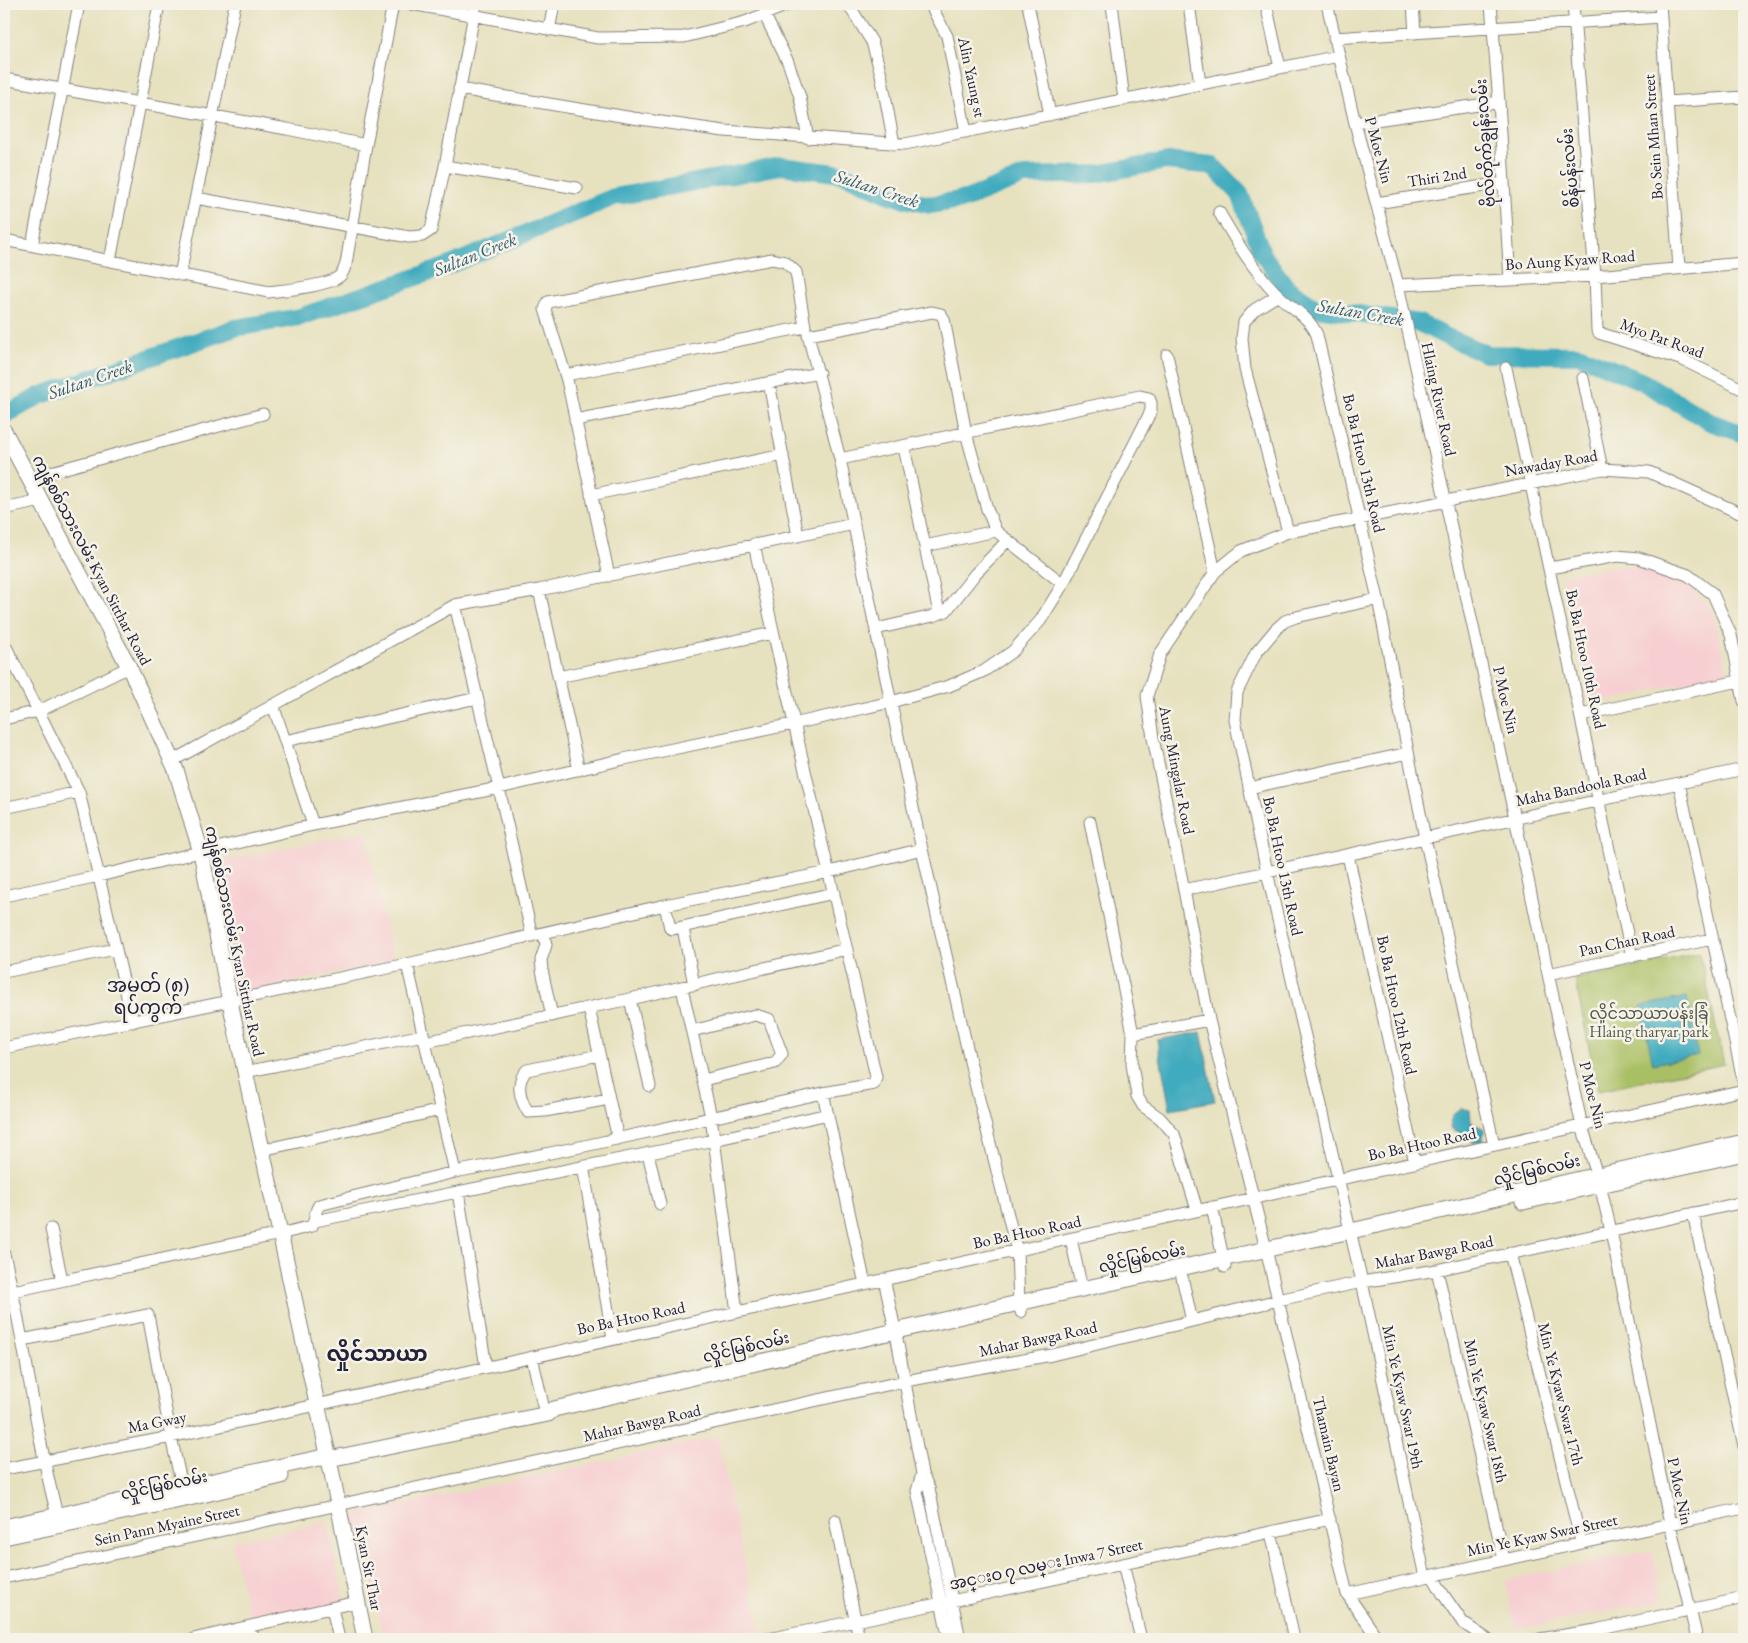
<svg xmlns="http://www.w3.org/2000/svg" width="1748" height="1643" font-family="'EB Garamond','Noto Sans Myanmar',serif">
<rect width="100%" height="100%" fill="#f7f3e8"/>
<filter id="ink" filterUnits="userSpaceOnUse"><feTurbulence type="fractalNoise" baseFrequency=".02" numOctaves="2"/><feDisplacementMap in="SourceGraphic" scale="10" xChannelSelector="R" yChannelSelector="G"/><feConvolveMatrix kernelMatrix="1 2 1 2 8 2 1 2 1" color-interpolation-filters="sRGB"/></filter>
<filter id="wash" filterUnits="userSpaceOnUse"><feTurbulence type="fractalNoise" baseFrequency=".0096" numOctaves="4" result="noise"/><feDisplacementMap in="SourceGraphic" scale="20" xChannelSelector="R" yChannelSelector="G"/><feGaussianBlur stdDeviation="1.12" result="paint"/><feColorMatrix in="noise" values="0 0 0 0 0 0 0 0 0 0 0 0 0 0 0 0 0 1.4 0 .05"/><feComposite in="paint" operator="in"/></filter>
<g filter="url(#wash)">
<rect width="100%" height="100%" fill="#e6e1be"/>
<path fill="#f7cfd2" d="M1613 566 1637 567 1684 583 1703 600 1714 616 1728 673 1591 705 1563 575Z
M365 832 394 960 241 993 211 863Z
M717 1437 761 1634 737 1639H384L354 1515Z
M327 1522 345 1605 251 1626 232 1542Z
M1652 1550 1662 1600 1515 1630 1505 1580Z"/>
<path fill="#a9bf63" stroke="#66704f" d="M1700 953 1724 1064 1598 1091 1575 979Z"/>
<path fill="#3fabbe" stroke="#30667c" d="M1687 997 1698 1055 1653 1064 1641 1006Z
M1201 1032 1215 1101 1170 1109 1157 1040Z
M1461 1108 1470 1110 1471 1122 1484 1129 1483 1141 1473 1143 1463 1133 1452 1129C1449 1118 1451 1114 1461 1108Z"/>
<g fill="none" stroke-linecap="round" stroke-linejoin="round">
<path stroke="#3fabbe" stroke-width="18" d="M4 416 39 396 235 328 300 317 445 267 614 197 781 166 843 174 892 196 930 205 966 199 1024 176 1097 174 1167 161 1213 166 1240 194 1263 255 1287 288 1317 308 1419 323 1445 336 1486 354 1579 355 1643 382 1710 422 1744 434"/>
</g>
</g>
<g filter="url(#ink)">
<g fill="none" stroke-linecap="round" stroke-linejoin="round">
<defs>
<path id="minor" d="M411 4 598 38 684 37 745 22 790 4
M848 4 872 42 881 74 894 144
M930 4 947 36 966 132
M1028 4 1050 115
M1112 4 1124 100
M1189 4 1200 84
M1266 4 1280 68
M1327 4 1355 123 1398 285 1515 818 1548 974 1582 1126 1600 1185 1611 1231 1670 1524 1697 1639
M1413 4 1415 33
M1491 4 1499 102 1510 280
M1573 4 1595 276 1597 330 1599 333 1683 360 1744 390
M1660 4 1679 268
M764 14 788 62 800 97 808 138
M549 30 554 4
M1334 38 1661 17
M4 79 287 129 366 145
M459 89 633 118 724 131 905 144 1339 56
M1667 102 1744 97
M1355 123 1499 102
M445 166 577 188
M196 198 409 237 422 236 431 230 445 166 476 4
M1376 203 1503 183
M1219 212C1236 241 1253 270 1277 294 1291 308 1309 316 1317 335L1378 599 1425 838 1494 1145
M4 240 269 292C284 290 331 286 341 275 343 272 345 267 346 264L366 145 393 4
M32 245 79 4
M110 261 159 4
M180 275 235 4
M1398 285 1595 276 1744 263
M1278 295 1254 310 1244 322 1242 338 1245 369 1288 532
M1167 355 1215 572
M1506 368 1632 957
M566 375 805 327 796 272 785 262 772 259 548 302 545 309 567 380 609 576
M1583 378 1602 469
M769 383 798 536
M575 420 819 373
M904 447 939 613
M29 478 263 414
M591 495 783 455
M4 509 41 501
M925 546 996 531
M1550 568 1617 556 1639 558 1688 575 1713 594 1731 635 1744 701
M539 590 579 770
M1378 599 1296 617 1285 621 1276 629 1256 653 1237 692 1235 720 1267 872 1362 1282 1425 1577
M455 605 499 788 532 936
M876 629 933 616 946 611 975 574 1008 540
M4 643 79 792 133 1022
M558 677 773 633
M273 705 313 825
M1581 715 1739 681
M4 719 39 711 129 667
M285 741 477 698
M172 761 455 605 539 590 854 524
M1679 783 1744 1084
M1249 788 1408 753
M4 808 79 792
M1090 822 1133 1034 1209 1020
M1348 855 1415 1163
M1184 890 1744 769
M4 896 99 876 313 825 499 788 624 759 793 724 891 702 949 686 984 671 1013 651 1040 621 1063 584 1151 411V403L1149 398 1140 396 840 459
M665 905 670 928 673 929 834 893
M683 928 694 985
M544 933 546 945 541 960 542 970 552 1016
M407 964 455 1172
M4 972 115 949
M1548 974 1712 939
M682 988 711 1117 737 1312
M630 999 650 1086
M589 1008 618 1139
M692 1031 755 1015 769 1019 782 1054 775 1063 703 1080
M1133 1034 1132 1064 1137 1096 1143 1106 1160 1118 1174 1134 1197 1210
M425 1042 630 999 847 949
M4 1048 407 964 665 905 829 872 922 849
M599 1055 527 1070C515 1082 520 1099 528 1112L545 1111 609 1099
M245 1072 423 1035
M823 1093 865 1284
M262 1150 441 1110
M648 1153 660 1204
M583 1166 613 1339
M458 1192 486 1367
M1212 1207 1225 1267
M1693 1213 1744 1446
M315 1221 714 1140 828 1114
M51 1229 62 1280
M1071 1239 1082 1289
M1510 1253 1581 1542
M4 1254C26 1343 35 1434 59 1522
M1437 1270 1504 1560
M1182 1277 1192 1321
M884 1279 897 1339 922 1474 929 1488 960 1639
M4 1293 280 1234 312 1226C316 1219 314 1212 319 1205L455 1172 580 1147 823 1093 874 1084 876 1077C836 899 792 722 754 544
M1021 1312 1019 1303 1017 1251 975 1083 917 827 840 459 808 335 932 312 941 314 944 319 966 433 987 509 996 531 1063 584
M22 1340 148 1315 171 1437 184 1495
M532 1357 545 1414
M4 1469 171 1437 1744 1090
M922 1474 917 1491 949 1639
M835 1520 859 1639
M1271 1532 1294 1639
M1123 1564 1141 1639
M1432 1575 1443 1594 1463 1623 1487 1639
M4 1578 905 1381 1052 1355 1278 1300 1362 1282 1437 1270 1744 1202
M1347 1594 1744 1508
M332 1608 339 1639
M251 1626 253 1639
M193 1639 357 1602
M768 1639 952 1601 1330 1519
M1378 1639 1347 1594 1266 1249 1209 1020 1184 890 1153 738 1147 696 1160 654 1215 572 1241 551 1288 532 1359 519 1602 469 1649 472 1744 515
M1540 1639 1596 1630 1744 1598"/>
<path id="major" d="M4 431 129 667 176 770 201 852 230 1002 329 1459 365 1639
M1523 1202 1744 1153
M4 1527 319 1458 329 1459 548 1414 554 1409 1045 1297 1351 1231 1744 1142
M4 1537 185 1499 281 1476"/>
</defs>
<use href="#minor" stroke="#84827c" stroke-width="13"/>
<use href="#major" stroke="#84827c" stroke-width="17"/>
<use href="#minor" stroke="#fff" stroke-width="11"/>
<use href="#major" stroke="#fff" stroke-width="15"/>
</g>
</g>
<g text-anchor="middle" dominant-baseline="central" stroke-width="5" stroke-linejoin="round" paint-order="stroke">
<g font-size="16" fill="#22223b" stroke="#f7f3e8">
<text transform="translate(972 77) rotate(78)">Alin Yaung st</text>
<text transform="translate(1653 137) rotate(-94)">Bo Sein Mhan Street</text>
<text transform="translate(1485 143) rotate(-94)">ဗိုလ်တိုက်ချွန်းလမ်း</text>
<text transform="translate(1379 150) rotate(75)">P Moe Nin</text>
<text transform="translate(1570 168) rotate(-95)">စိန်ပန်းလမ်း</text>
<text transform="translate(1437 177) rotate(-9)">Thiri 2nd</text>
<text transform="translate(1570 260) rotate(-4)">Bo Aung Kyaw Road</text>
<text transform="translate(1662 338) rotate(20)">Myo Pat Road</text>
<text transform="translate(1439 399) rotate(78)">Hlaing River Road</text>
<text transform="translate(1364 463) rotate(77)">Bo Ba Htoo 13th Road</text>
<text transform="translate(1551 463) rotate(-10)">Nawaday Road</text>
<text transform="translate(92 560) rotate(62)">ကျန်စစ်သားလမ်း Kyan Sitthar Road</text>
<text transform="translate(1586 659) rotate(78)">Bo Ba Htoo 10th Road</text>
<text transform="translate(1506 700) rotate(77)">P Moe Nin</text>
<text transform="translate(1177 770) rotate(79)">Aung Mingalar Road</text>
<text transform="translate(1581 787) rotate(-12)">Maha Bandoola Road</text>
<text transform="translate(1283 866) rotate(78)">Bo Ba Htoo 13th Road</text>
<text transform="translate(235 941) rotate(78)">ကျန်စစ်သားလမ်း Kyan Sitthar Road</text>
<text transform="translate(1627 941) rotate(-12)">Pan Chan Road</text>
<text transform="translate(1397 1005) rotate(78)">Bo Ba Htoo 12th Road</text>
<text transform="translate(1593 1095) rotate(76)">P Moe Nin</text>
<text transform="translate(1422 1144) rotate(-12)">Bo Ba Htoo Road</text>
<text transform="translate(1537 1170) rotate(-13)">လှိုင်မြစ်လမ်း</text>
<text transform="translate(1027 1232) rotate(-12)">Bo Ba Htoo Road</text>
<text transform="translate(1434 1252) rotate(-11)">Mahar Bawga Road</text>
<text transform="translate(1142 1258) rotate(-12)">လှိုင်မြစ်လမ်း</text>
<text transform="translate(631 1318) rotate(-12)">Bo Ba Htoo Road</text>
<text transform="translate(1038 1339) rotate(-12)">Mahar Bawga Road</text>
<text transform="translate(746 1347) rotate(-13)">လှိုင်မြစ်လမ်း</text>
<text transform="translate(1561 1394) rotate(76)">Min Ye Kyaw Swar 17th</text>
<text transform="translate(1403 1397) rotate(78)">Min Ye Kyaw Swar 19th</text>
<text transform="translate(1486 1411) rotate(77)">Min Ye Kyaw Swar 18th</text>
<text transform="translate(157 1422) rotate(-11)">Ma Gway</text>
<text transform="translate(642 1423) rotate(-13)">Mahar Bawga Road</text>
<text transform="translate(1329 1444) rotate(77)">Thamain Bayan</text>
<text transform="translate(164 1485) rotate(-12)">လှိုင်မြစ်လမ်း</text>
<text transform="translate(1680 1491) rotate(78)">P Moe Nin</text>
<text transform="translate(167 1525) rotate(-12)">Sein Pann Myaine Street</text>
<text transform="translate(1542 1535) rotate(-12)">Min Ye Kyaw Swar Street</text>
<text transform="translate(1046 1564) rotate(-12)">အင္းဝ ၇ လမ္း Inwa 7 Street</text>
<text transform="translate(369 1568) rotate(79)">Kyan Sit Thar</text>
</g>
<g font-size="16" fill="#515949" stroke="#f7f3e8">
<text x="1649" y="1013">လှိုင်သာယာပန်းခြံ<tspan x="1649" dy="18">Hlaing tharyar park</tspan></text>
</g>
<g font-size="18" font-style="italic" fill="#2e596f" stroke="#f7f3e8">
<text transform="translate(877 188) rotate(18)">Sultan Creek</text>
<text transform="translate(475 254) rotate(-22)">Sultan Creek</text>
<text transform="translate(1361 312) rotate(10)">Sultan Creek</text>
<text transform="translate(90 379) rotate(-19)">Sultan Creek</text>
</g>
<g font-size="19" fill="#22223b" stroke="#f7f3e8">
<text x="148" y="985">အမှတ် (၈)<tspan x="148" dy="22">ရပ်ကွက်</tspan></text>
</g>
<g font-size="21" font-weight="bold" fill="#22223b" stroke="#f7f3e8">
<text x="377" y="1353">လှိုင်သာယာ</text>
</g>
</g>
<rect width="1748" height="1643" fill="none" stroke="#f7f3e8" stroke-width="20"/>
</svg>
